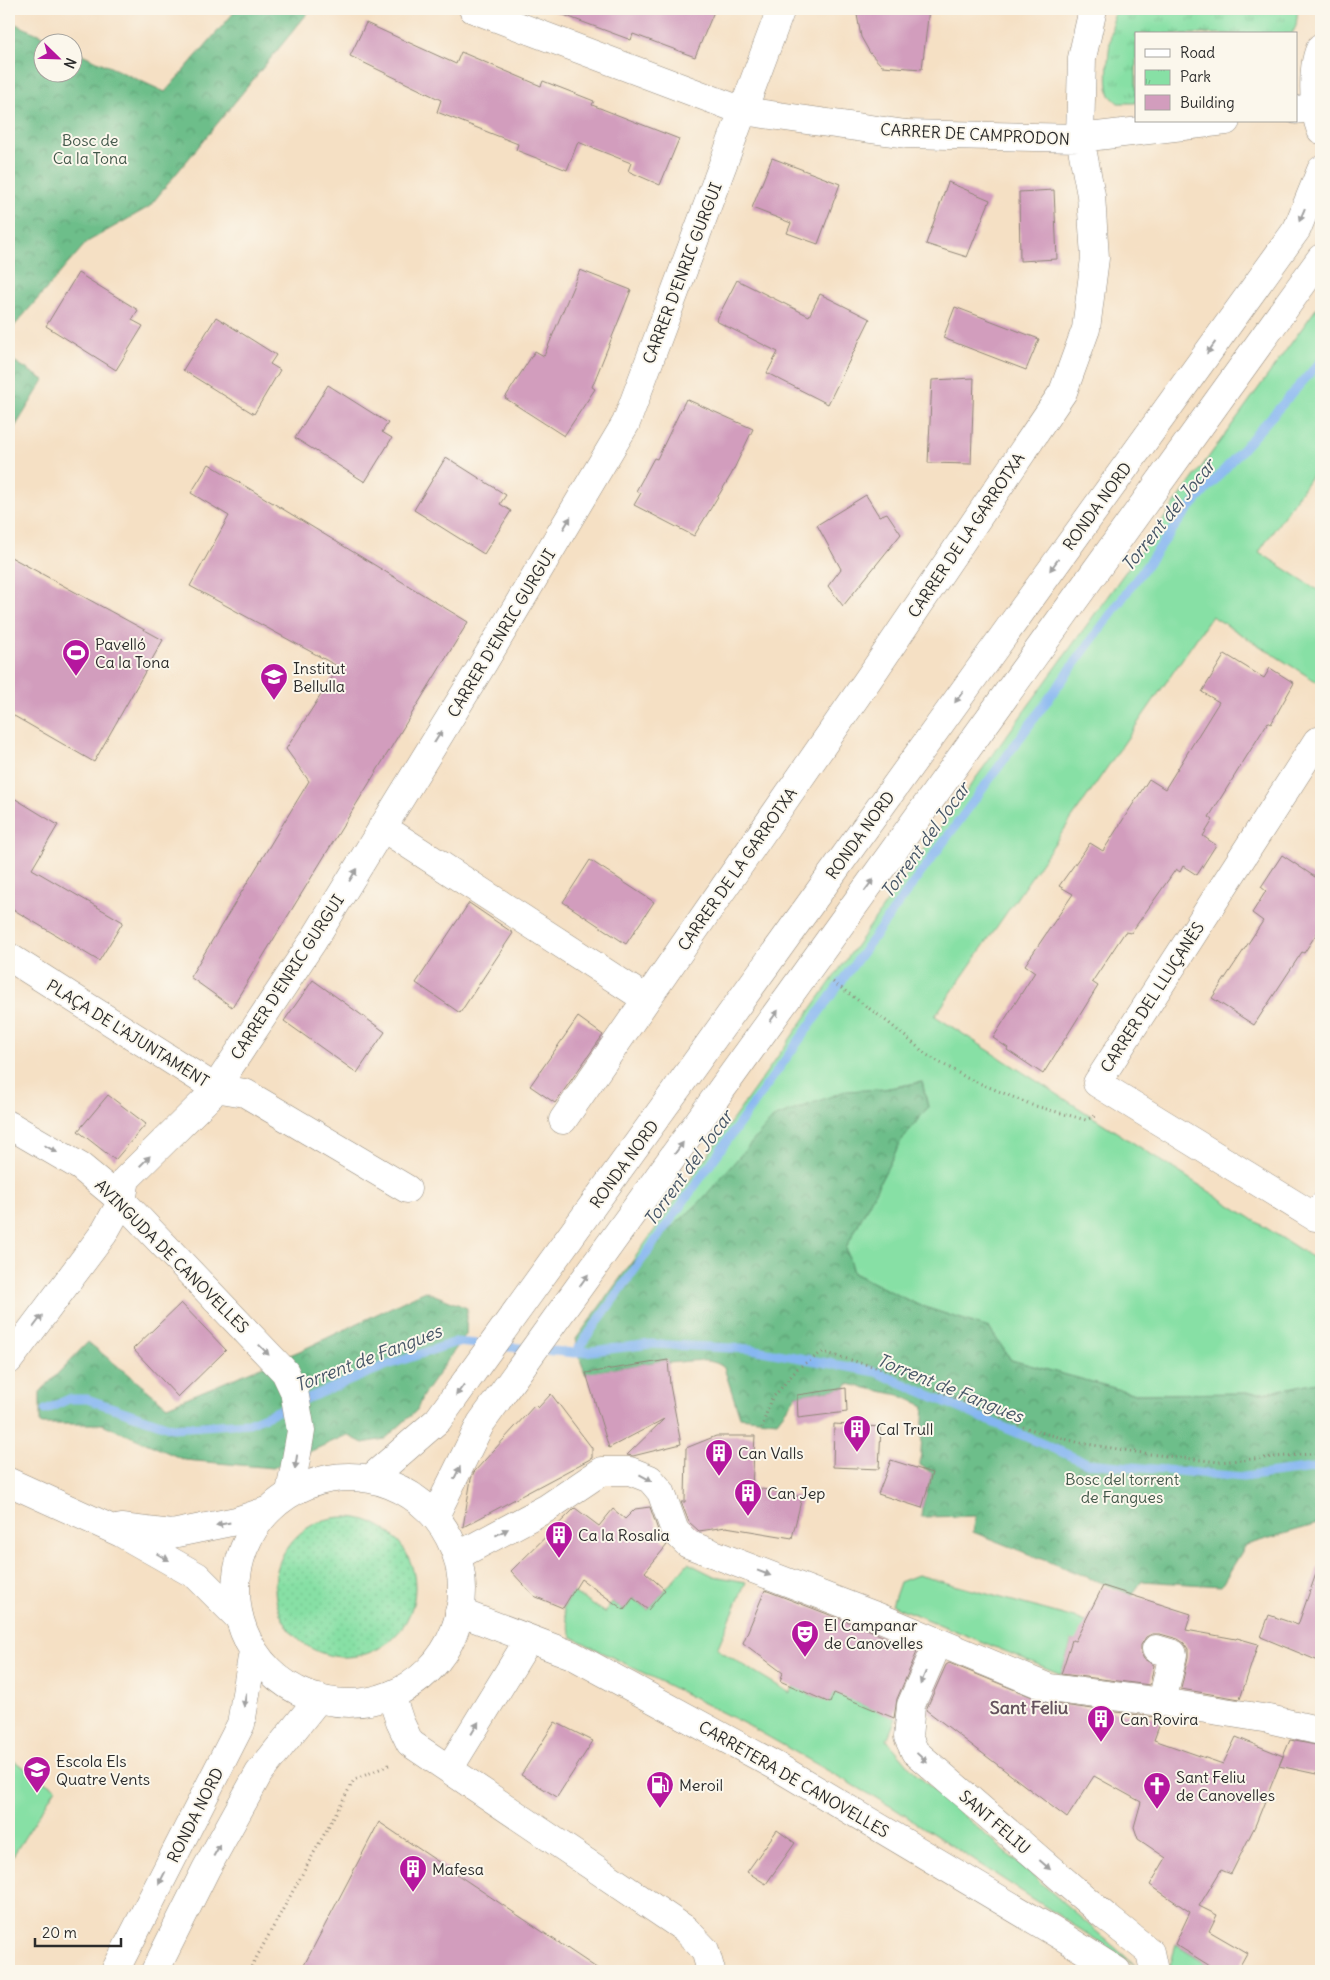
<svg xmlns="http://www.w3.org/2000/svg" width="1330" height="1980" font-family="Delius,sans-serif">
<defs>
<pattern id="forest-crowns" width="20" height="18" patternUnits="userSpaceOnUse" patternTransform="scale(1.25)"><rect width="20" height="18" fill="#6dbe8a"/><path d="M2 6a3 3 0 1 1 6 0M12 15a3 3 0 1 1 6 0" fill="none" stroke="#5a9b71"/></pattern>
<pattern id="park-tufts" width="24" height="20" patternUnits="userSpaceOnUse" patternTransform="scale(1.25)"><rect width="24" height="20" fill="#87e0a5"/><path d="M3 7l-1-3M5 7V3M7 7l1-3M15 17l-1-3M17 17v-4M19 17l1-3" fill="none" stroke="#75c08e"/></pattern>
<pattern id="garden-dots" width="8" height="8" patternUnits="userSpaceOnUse" patternTransform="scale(1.25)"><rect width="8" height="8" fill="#87e0a5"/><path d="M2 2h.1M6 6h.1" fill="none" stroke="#75c08e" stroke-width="1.8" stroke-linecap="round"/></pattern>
</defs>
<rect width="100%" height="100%" fill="#fbf7ec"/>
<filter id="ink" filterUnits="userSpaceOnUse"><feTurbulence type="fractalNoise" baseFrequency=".02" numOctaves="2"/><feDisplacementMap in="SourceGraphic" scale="10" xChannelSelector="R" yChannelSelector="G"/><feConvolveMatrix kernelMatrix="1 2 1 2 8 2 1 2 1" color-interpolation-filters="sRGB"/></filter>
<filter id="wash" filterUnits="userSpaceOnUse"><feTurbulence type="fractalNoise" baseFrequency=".0096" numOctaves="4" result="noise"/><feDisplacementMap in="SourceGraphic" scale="20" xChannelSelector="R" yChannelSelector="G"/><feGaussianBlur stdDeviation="1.12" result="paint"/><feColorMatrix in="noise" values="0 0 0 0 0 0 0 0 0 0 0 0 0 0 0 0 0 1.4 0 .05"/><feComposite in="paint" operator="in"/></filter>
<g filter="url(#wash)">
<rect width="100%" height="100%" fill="#f5e0c4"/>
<path fill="#87e0a5" stroke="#598668" d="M1321 302V462L1259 552 1321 592V676L1317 682 1212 616 935 1016 1321 1263V1381L1266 1393 1136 1394 1011 1360 989 1328 918 1305 853 1273 846 1248 901 1141 928 1107 922 1082 884 1089 699 1203 629 1266 936 833Z
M688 1563 714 1576 746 1582 717 1649 790 1693 795 1684 809 1694 830 1702 856 1639V1702L896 1718 887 1740 917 1775 1135 1965 892 1807 751 1727 572 1637 563 1608 573 1592 605 1613 612 1602 624 1610 633 1598 648 1610Z
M918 1575 1071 1617 1108 1630 1093 1648 1072 1640 1061 1674 892 1605 900 1582Z
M9 1758 56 1788 9 1862Z
M1176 1945 1218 1971H1168Z"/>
<path fill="url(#forest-crowns)" stroke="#4c745a" d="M237 9H311L149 207 87 242 9 332V21L56 42H42V72H72L73 50 165 92Z
M9 358 44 380 9 437Z
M922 1082 928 1107 901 1141 846 1248 853 1273 918 1305 989 1328 1011 1360 1136 1394 1266 1393 1321 1381V1523L1246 1545 1221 1586 1142 1581 1132 1595 973 1532 976 1516 921 1517 922 1508 932 1473 920 1465 924 1406 899 1395 848 1384 846 1388 797 1395 777 1421 740 1417 724 1368C712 1356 685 1362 668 1363L667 1360 595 1372 586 1375 581 1362 576 1339 629 1266 699 1203 773 1118 845 1091 884 1089Z
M425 1291 467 1308 466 1334 422 1397 417 1410 385 1439 363 1443 347 1435 273 1468 185 1460 102 1424H40V1392L88 1342 167 1406 302 1350Z"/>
<path fill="url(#park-tufts)" stroke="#598668" d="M1115 9H1298L1296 26 1292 34H1136V103H1118C1116 101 1112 98 1110 95 1103 81 1112 26 1115 9Z"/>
<path fill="url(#garden-dots)" stroke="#598668" d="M275 1587a70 70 0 1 1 140 0a70 70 0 1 1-140 0Z"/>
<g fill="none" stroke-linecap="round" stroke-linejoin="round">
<path stroke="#85b6f1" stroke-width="9" d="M575 1353 838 986 1182 517 1321 361
M45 1410 69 1399H87L172 1428 249 1423 382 1367 456 1342 575 1353 651 1344 751 1349 876 1372 1087 1463 1243 1477 1321 1467"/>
</g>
<g id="blocks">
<path fill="#d29dbd" d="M554 9H715L695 57 633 34 631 40 553 11Z
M856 9H929L922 69 882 66 870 53 861 37Z
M366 23 456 64 461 52 541 86 543 81 594 101 592 105 679 139 660 185 628 171 631 163 578 142 567 170 516 150 518 144 437 112 441 100 350 56Z
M772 158 840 184 818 244 787 233 791 223 752 208Z
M948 182 990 200 967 257 926 244Z
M1054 190 1057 259 1020 261 1019 192Z
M580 270 631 290 592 387 595 389 564 436 505 398 535 351 544 356Z
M78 273 138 310 132 320 143 326 116 370 46 326Z
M737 280 809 316 820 294 870 319 828 404 767 373 778 352 716 321Z
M955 307 1039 339 1026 370 943 338Z
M216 317 276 355 270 364 280 370 254 414 183 370Z
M974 378 971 464 928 463 932 380Z
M328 385 388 423 382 432 392 438 365 482 295 438Z
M686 399 753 429 731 475 694 536 634 505 641 493 636 491 654 458 657 459Z
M446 457 506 495 500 504 511 511 484 554 414 510Z
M209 464 468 622 232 1007 190 977 309 781 286 749 339 667 190 586 229 516 191 493Z
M866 495 879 516 887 513 901 534 843 606 828 586 841 569 817 525Z
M9 556 163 640 94 762 9 713Z
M1225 654 1264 678 1270 668 1294 683 1271 724 1268 722 1209 817 1213 820 1203 836 1216 845 1197 875 1183 866 1180 872 1176 869 1131 933 1125 932 1092 982 1098 986 1043 1074 1007 1050 1008 1048 993 1038 1035 972 1025 965 1073 894 1059 886 1090 843 1103 851 1149 779 1165 789 1219 702 1202 692Z
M9 795 58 825 32 869 123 922 99 961 9 907Z
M1282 855 1321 881V927L1304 953 1302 952 1254 1025 1212 998 1263 921 1252 913 1266 891 1261 887Z
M590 860 654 902 626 944 563 902Z
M469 903 513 933 460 1013 416 983Z
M313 980 385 1032 357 1073 284 1021Z
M578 1017 603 1035 555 1103 530 1086Z
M108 1095 146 1124 115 1160 78 1131Z
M181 1303 226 1350 178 1397 133 1349Z
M668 1360 670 1385 681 1444 633 1456 627 1455 664 1419 609 1448 586 1373Z
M846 1388 847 1412 798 1418 797 1395Z
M551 1394 592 1448V1458L463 1527 471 1479 474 1472 535 1405 538 1408Z
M834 1424 881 1427 879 1469 833 1467Z
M716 1436H755L752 1487 802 1497 792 1538 726 1527 699 1531 689 1522 681 1502H685L686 1448Z
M891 1460 932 1473 922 1508 878 1494Z
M650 1507 660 1536 667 1545 645 1572 665 1590 648 1610 633 1598 624 1610 581 1579 563 1608 534 1596 511 1571 575 1508 599 1526 613 1509 625 1519 635 1509Z
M1318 1568H1321V1662L1261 1637 1269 1615 1298 1625Z
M1103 1586 1191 1614 1186 1630 1236 1639 1237 1638 1258 1644 1240 1699 1181 1689 1188 1657V1649L1184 1643 1178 1639 1160 1634H1152L1146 1637 1141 1645V1653L1144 1659 1154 1665 1150 1685 1061 1674 1072 1640 1075 1641Z
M765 1590 869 1630 917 1652 897 1699 894 1718 834 1693 830 1703 780 1681 783 1673 743 1643Z
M949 1663 1047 1703 1162 1718 1154 1740 1223 1764 1236 1737 1283 1756 1255 1826 1231 1874 1221 1870 1199 1906 1217 1915 1209 1931 1247 1953 1237 1971H1218L1175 1944 1190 1912 1150 1885 1166 1858 1138 1839 1134 1827 1141 1802 1094 1776 1067 1818 926 1710 946 1665Z
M555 1722 593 1741 557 1797 521 1775Z
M1290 1740 1321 1746V1775L1279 1766Z
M379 1822 601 1971H301Z
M777 1830 795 1843 766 1884 747 1872Z"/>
</g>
</g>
<g filter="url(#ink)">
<use href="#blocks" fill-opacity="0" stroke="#908678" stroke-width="1"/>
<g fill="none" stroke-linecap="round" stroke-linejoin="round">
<defs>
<path id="minor" d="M473 9 743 111 906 134 1080 138 1226 121
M1296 110 1317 107
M1321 744 1317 741 1097 1083 1315 1217 1321 1207
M382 827 646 999
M9 957 215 1088 245 1093 407 1189
M563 1120 876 668 1063 392 1086 329 1095 258 1091 195 1080 138 1082 58 1093 9
M9 1125 81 1167 122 1201 285 1372 294 1391 301 1431 290 1493
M9 1360 104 1233 122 1201 126 1179 210 1096 313 941 481 667 626 423 781 9
M9 1482 121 1533 197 1576 239 1618
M121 1528 172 1534 236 1521 269 1510
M459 1555 547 1508 602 1471H630L650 1479 661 1492 675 1531 688 1544 876 1616 1049 1688 1162 1702 1269 1719 1321 1731
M459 1612 572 1655 776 1766 1068 1940 1117 1971
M938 1643 911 1705 908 1737 915 1752 1106 1917 1150 1952 1154 1971
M1156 1649 1173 1654 1162 1702
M391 1695 400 1722 410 1743 685 1929 705 1950 711 1971
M449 1769 529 1639"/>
<path id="major" d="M1321 47C1311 64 1313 112 1321 130
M236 1590a113 113 0 1 1 226 0a113 113 0 1 1-226 0Z
M370 1479 438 1420 1297 229 1321 170
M435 1516 481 1423 1321 258
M115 1971 241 1724 253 1651
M155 1971 206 1869 259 1773 319 1698"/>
</defs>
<use href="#minor" stroke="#908678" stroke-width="29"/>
<use href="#major" stroke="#908678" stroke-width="29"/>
<path stroke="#908678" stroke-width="3" stroke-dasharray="1 4" stroke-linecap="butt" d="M833 982 889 1023 927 1055 967 1078 1032 1105 1086 1120 1095 1116
M762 1428 770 1401 798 1368 823 1352 896 1373 1026 1428 1080 1443 1149 1454 1219 1462 1321 1453
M249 1971 354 1780 391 1764"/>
<use href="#minor" stroke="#fff" stroke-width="28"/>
<use href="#major" stroke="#fff" stroke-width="28"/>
</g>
<defs><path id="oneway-solid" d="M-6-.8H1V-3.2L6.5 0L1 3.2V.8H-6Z" transform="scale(1.25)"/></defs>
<g fill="#a0a0a0">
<use href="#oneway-solid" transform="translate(1302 215) rotate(113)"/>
<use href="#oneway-solid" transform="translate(1211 348) rotate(126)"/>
<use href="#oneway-solid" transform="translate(567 523) rotate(-59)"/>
<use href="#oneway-solid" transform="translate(1054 565) rotate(126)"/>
<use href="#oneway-solid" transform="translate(959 697) rotate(126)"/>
<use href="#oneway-solid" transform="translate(438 737) rotate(-58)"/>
<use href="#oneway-solid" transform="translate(353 875) rotate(-59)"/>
<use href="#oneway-solid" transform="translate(869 885) rotate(-54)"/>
<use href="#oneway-solid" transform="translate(774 1016) rotate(-54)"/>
<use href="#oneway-solid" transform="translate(679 1148) rotate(-54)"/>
<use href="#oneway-solid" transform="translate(51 1149) rotate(30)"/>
<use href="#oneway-solid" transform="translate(145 1161) rotate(-45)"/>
<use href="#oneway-solid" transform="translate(584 1280) rotate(-54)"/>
<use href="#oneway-solid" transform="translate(38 1321) rotate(-53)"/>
<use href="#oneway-solid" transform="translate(264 1350) rotate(46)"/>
<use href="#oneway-solid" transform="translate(460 1390) rotate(126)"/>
<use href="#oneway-solid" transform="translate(296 1462) rotate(99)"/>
<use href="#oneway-solid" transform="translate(457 1473) rotate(-64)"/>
<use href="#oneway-solid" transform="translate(646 1478) rotate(29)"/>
<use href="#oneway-solid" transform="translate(223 1524) rotate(169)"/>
<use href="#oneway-solid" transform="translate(502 1532) rotate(-28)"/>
<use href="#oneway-solid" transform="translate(163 1557) rotate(29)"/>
<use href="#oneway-solid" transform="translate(764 1573) rotate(21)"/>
<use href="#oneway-solid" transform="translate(923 1678) rotate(113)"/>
<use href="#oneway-solid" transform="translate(245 1700) rotate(99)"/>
<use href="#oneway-solid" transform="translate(475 1728) rotate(-59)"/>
<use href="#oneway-solid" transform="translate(922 1758) rotate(43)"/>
<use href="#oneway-solid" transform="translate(217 1850) rotate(-61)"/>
<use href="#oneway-solid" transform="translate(1045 1865) rotate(41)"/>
<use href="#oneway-solid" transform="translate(162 1878) rotate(117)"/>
</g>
</g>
<defs>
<symbol id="stadium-pin" viewBox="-11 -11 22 30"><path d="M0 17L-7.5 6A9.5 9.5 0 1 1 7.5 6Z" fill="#b5179e" stroke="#fbf7ec"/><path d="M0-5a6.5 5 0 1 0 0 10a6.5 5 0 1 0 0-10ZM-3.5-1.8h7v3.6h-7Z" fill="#fff"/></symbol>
<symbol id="school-pin" viewBox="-11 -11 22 30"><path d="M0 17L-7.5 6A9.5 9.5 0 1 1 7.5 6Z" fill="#b5179e" stroke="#fbf7ec"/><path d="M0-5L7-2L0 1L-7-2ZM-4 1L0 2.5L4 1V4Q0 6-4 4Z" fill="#fff"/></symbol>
<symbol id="building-pin" viewBox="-11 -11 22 30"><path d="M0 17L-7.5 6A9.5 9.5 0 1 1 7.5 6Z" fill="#b5179e" stroke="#fbf7ec"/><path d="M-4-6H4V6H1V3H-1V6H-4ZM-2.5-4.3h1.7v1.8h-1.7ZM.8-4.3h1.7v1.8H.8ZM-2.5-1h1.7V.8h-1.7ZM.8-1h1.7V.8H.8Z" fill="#fff"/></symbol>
<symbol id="theatre-pin" viewBox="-11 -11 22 30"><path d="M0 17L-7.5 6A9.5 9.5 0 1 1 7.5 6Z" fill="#b5179e" stroke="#fbf7ec"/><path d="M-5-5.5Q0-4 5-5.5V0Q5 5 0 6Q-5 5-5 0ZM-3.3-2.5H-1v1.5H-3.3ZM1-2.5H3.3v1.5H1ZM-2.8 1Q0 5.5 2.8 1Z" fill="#fff"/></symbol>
<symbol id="fuel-pin" viewBox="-11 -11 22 30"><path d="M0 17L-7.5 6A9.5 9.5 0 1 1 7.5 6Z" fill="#b5179e" stroke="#fbf7ec"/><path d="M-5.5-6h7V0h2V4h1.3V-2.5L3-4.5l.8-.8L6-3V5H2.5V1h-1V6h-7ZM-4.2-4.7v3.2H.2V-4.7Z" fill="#fff"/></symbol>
<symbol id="church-pin" viewBox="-11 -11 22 30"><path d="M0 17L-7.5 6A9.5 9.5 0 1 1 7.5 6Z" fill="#b5179e" stroke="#fbf7ec"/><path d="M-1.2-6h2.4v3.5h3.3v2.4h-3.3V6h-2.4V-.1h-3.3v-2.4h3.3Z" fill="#fff"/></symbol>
</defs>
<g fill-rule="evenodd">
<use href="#stadium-pin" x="60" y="637" width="32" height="43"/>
<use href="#school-pin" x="258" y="661" width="32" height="43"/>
<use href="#building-pin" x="841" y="1413" width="32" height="43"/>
<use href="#building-pin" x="703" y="1437" width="32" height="43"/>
<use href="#building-pin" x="732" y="1477" width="32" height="43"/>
<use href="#building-pin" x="543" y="1519" width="32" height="43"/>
<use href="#theatre-pin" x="789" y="1618" width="32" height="43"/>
<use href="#building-pin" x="1085" y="1703" width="32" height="43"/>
<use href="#school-pin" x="21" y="1754" width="32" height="43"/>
<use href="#fuel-pin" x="644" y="1769" width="32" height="43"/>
<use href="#church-pin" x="1141" y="1770" width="32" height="43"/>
<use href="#building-pin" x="397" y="1853" width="32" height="43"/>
</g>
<g text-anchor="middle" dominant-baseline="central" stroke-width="4" stroke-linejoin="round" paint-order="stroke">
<g font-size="16" fill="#2b2b2b" stroke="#fbf7ec">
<text transform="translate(975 134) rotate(3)">CARRER DE CAMPRODON</text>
<text transform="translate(682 273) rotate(-69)">CARRER D'ENRIC GURGUI</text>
<text transform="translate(1097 506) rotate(-54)">RONDA NORD</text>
<text transform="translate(966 535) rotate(-56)">CARRER DE LA GARROTXA</text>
<text transform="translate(501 633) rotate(-59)">CARRER D'ENRIC GURGUI</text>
<text transform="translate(860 835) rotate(-54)">RONDA NORD</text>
<text transform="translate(737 869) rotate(-55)">CARRER DE LA GARROTXA</text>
<text transform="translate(287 977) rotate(-57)">CARRER D'ENRIC GURGUI</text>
<text transform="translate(1152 997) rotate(-57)">CARRER DEL LLUÇANÈS</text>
<text transform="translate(128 1033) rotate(32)">PLAÇA DE L'AJUNTAMENT</text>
<text transform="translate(624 1164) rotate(-54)">RONDA NORD</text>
<text transform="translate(172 1256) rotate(45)">AVINGUDA DE CANOVELLES</text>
<text transform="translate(794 1779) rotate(30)">CARRETERA DE CANOVELLES</text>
<text transform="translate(195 1815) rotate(-63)">RONDA NORD</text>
<text transform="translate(995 1822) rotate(41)">SANT FELIU</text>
</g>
<g font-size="16" fill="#42584a" stroke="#fbf7ec">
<text x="90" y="140">Bosc de<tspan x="90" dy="18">Ca la Tona</tspan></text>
<text x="1122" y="1479">Bosc del torrent<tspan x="1122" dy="18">de Fangues</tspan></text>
</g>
<g font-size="16" fill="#2b2b2b" stroke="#fbf7ec" text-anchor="start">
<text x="95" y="644">Pavelló<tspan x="95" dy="18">Ca la Tona</tspan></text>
<text x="293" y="668">Institut<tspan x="293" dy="18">Bellulla</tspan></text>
<text x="876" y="1429">Cal Trull</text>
<text x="738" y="1453">Can Valls</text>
<text x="767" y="1493">Can Jep</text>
<text x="578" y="1535">Ca la Rosalia</text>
<text x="824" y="1625">El Campanar<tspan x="824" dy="18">de Canovelles</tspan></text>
<text x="1120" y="1719">Can Rovira</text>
<text x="56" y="1761">Escola Els<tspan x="56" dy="18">Quatre Vents</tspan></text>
<text x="1176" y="1777">Sant Feliu<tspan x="1176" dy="18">de Canovelles</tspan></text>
<text x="679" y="1785">Meroil</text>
<text x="432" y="1869">Mafesa</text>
</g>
<g font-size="18" font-style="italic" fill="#465566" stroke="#fbf7ec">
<text transform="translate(1168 515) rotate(-51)">Torrent del Jocar</text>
<text transform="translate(925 840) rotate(-54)">Torrent del Jocar</text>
<text transform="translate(688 1168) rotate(-54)">Torrent del Jocar</text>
<text transform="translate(368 1358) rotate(-21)">Torrent de Fangues</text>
<text transform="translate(950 1388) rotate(22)">Torrent de Fangues</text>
</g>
<g font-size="18" font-weight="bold" fill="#65535e" stroke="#fbf7ec">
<text x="1029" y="1707">Sant Feliu</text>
</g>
</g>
<rect width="1330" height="1980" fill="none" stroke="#fbf7ec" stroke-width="30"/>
<rect x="1135" y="32" width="162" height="90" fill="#fbf7ec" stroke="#a8a59f"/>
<rect x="1145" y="49" width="25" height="8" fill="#ffffff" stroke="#a8a59f"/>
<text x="1180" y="58" font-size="15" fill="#2b2b2b">Road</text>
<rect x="1145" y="70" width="25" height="15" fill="url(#park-tufts)" stroke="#a8a59f"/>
<text x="1180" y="82" font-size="15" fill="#2b2b2b">Park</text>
<rect x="1145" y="95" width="25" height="15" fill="#d29dbd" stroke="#a8a59f"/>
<text x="1180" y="108" font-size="15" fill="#2b2b2b">Building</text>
<g transform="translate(58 58) rotate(113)"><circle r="24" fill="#fbf7ec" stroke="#a8a59f"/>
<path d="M0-4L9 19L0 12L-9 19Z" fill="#b5179e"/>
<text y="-8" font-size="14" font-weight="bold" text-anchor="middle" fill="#2b2b2b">N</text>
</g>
<path d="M35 1938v8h86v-8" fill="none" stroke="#2b2b2b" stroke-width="2.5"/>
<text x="42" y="1938" font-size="15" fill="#2b2b2b" stroke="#fbf7ec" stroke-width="4" paint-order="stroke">20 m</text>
</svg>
